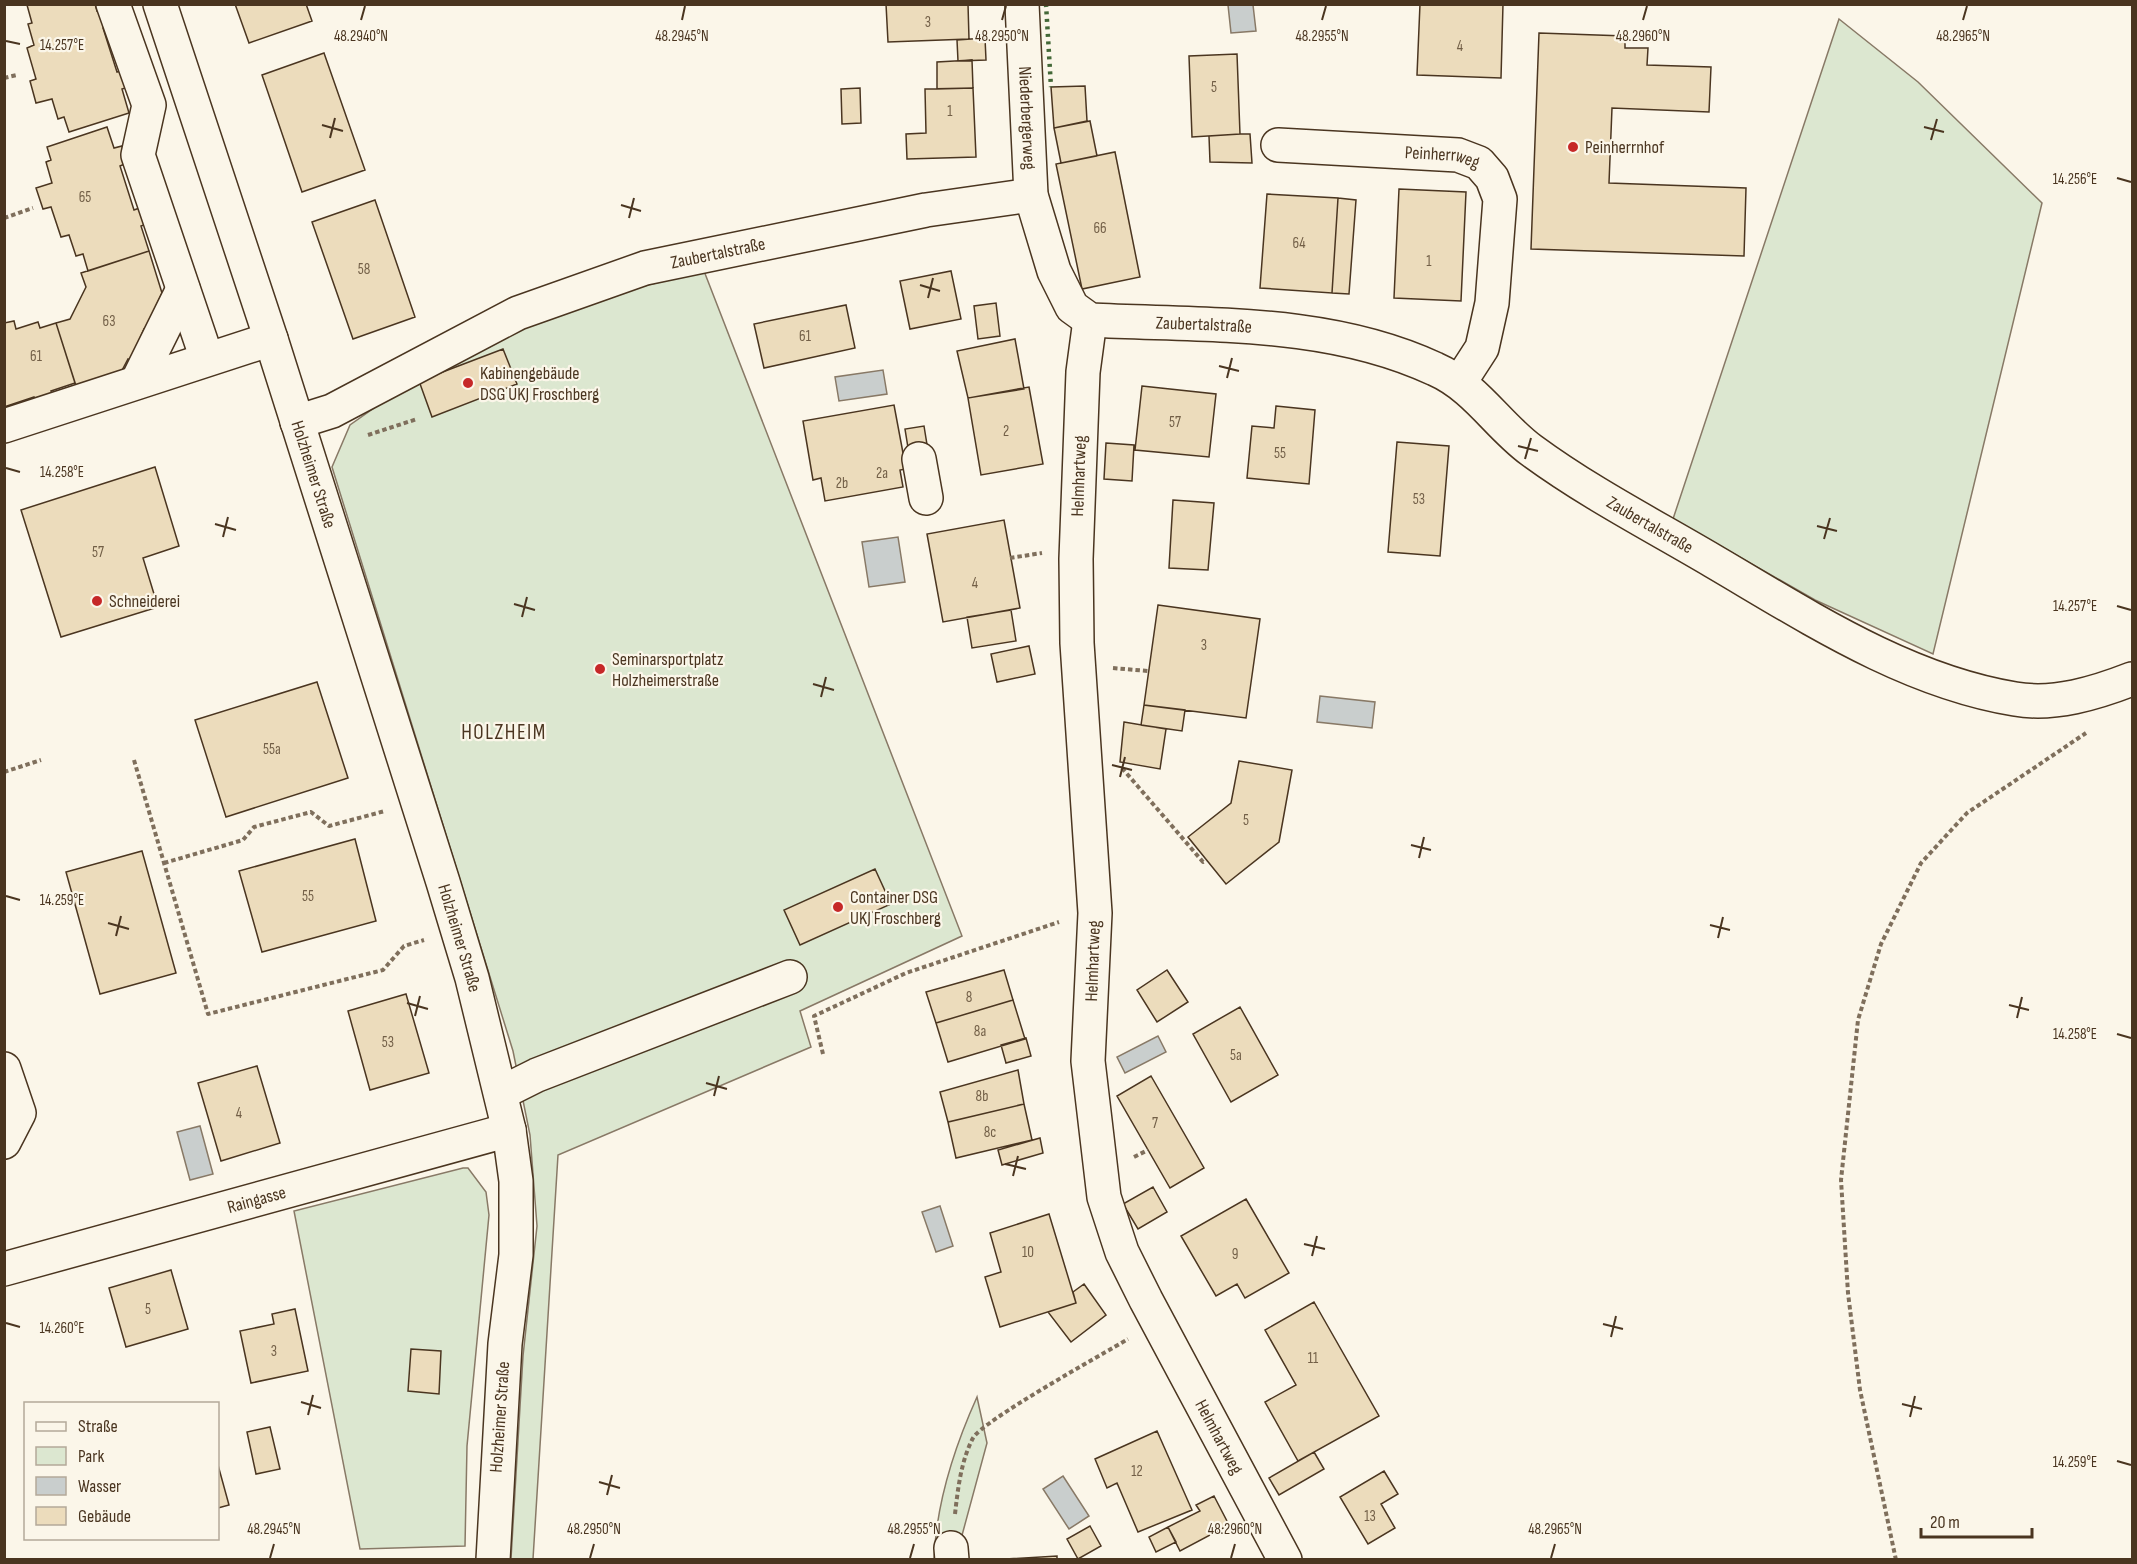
<svg xmlns="http://www.w3.org/2000/svg" width="2137" height="1564" font-family="'Sofia Sans Condensed',sans-serif">
<rect width="100%" height="100%" fill="#fbf6e9"/>
<path fill="#dce7d0" stroke="#887966" stroke-width="1.5" d="M1839 19 1918 82 2042 203 1933 654 1815 600 1673 519Z
M704 271 962 936 800 1011 811 1047 558 1155 533 1559H511L523 1356 537 1226 530 1135 513 1051 332 467 350 425 411 382 531 323 612 294Z
M463 1168H468L486 1192 489 1215 467 1446 465 1546 360 1549 294 1211Z
M977 1397 987 1443 961 1539 941 1559 934 1560C936 1503 954 1448 977 1397Z"/>
<path fill="#c9cecd" stroke="#887966" stroke-width="1.5" d="M1228 5H1253L1256 31 1231 33Z
M883 370 887 394 839 401 835 377Z
M898 537 905 582 869 587 862 542Z
M1320 696 1375 702 1372 728 1317 722Z
M1158 1036 1166 1052 1125 1073 1117 1057Z
M200 1126 213 1174 190 1180 177 1132Z
M940 1206 953 1246 936 1252 922 1212Z
M1063 1476 1089 1516 1069 1529 1043 1489Z"/>
<path fill="#ecdcbc" stroke="#4a3520" stroke-width="1.5" d="M95 4 97 11 104 9 110 26 103 28 117 72 124 70 129 87 122 89 129 113 69 132 64 117 58 119 52 99 36 103 30 81 36 79 27 48 34 45 28 24 32 23 27 5Z
M235 4H306L312 21 249 43Z
M886 4H968L969 39 888 42Z
M1420 4H1503L1501 78 1417 75Z
M1539 33 1625 36V48H1648L1647 65 1711 67 1709 112 1612 108 1609 183 1746 188 1744 256 1531 249Z
M985 38 986 60 958 61 957 40Z
M324 53 365 170 302 192 262 75Z
M1237 54 1240 134 1192 137 1189 56Z
M972 60 973 88 937 89V62Z
M1085 86 1087 121 1054 128 1051 87Z
M860 88 861 123 842 124 841 89Z
M973 88 976 157 907 159 906 134 926 133 925 89Z
M1090 121 1097 156 1061 163 1054 128Z
M107 127 114 148 122 146 127 163 120 166 134 210 142 207 147 224 141 226 149 251 88 271 83 254 76 256 69 235 61 237 51 207 43 209 36 188 52 183 46 162 51 160 47 147Z
M1240 134H1250L1252 163 1210 162 1209 136Z
M1115 152 1140 277 1082 289 1056 164Z
M1399 189 1466 192 1461 301 1394 298Z
M1267 194 1338 198 1332 293 1260 288Z
M1338 198 1356 200 1349 294 1332 293Z
M375 200 415 317 353 339 312 222Z
M149 251 162 293 153 313 158 316 151 332 144 329 138 343 143 346 135 362 128 359 118 378 78 392 56 323 70 319 86 287 81 273Z
M951 271 961 319 910 329 900 281Z
M996 303 1000 336 978 339 974 306Z
M846 305 855 348 764 368 754 324Z
M14 321 16 329 38 322 40 328 56 323 75 383 51 391 54 398 36 404 34 397 4 407V323Z
M1015 339 1024 389 968 398 957 351Z
M503 349 517 384 432 417 419 381Z
M1142 386 1216 394 1209 457 1135 450Z
M1029 387 1043 464 981 475 968 398Z
M894 405 906 469 900 470 903 487 825 501 821 478 813 480 803 421Z
M1276 406 1315 410 1309 484 1247 478 1252 426 1274 428Z
M924 426 929 457 910 460 905 429Z
M1397 442 1449 446 1440 556 1388 552Z
M1106 443 1134 445 1132 481 1104 479Z
M155 467 179 546 143 558 158 607 61 637 21 510Z
M1173 500 1214 503 1208 570 1169 568Z
M1004 520 1020 608 943 622 927 534Z
M1158 605 1260 619 1246 718 1144 705Z
M1011 610 1016 641 972 648 967 617Z
M1029 646 1035 674 997 682 991 654Z
M317 682 348 778 226 817 195 720Z
M1144 705 1185 710 1182 731 1141 725Z
M1124 722 1166 729 1160 769 1120 762Z
M1239 761 1292 770 1279 842 1226 884 1188 837 1231 803Z
M355 839 376 921 262 952 239 871Z
M142 851 176 973 100 994 66 872Z
M875 869 891 904 800 945 784 910Z
M1004 970 1013 1000 936 1023 926 992Z
M1167 970 1188 1002 1157 1022 1137 990Z
M406 994 429 1073 370 1090 348 1011Z
M1013 1000 1025 1039 948 1062 936 1023Z
M1240 1007 1278 1075 1231 1102 1193 1034Z
M1026 1038 1031 1056 1006 1063 1001 1045Z
M257 1066 280 1143 221 1161 198 1083Z
M1018 1070 1024 1104 948 1122 940 1092Z
M1151 1076 1204 1168 1170 1188 1117 1096Z
M1024 1104 1032 1140 956 1158 948 1122Z
M1040 1138 1043 1153 1002 1165 998 1150Z
M1153 1187 1167 1212 1138 1229 1123 1204Z
M1246 1199 1289 1273 1245 1298 1237 1284 1216 1296 1181 1236Z
M1049 1214 1076 1303 1000 1327 985 1277 1001 1272 990 1233Z
M171 1270 188 1329 126 1347 109 1288Z
M1084 1284 1106 1315 1071 1342 1048 1312 1076 1303 1073 1292Z
M1314 1302 1379 1416 1298 1461 1265 1402 1296 1385 1265 1330Z
M295 1309 308 1371 251 1383 240 1331 274 1324 272 1314Z
M411 1349 441 1351 439 1394 408 1391Z
M270 1427 280 1469 256 1474 247 1432Z
M1157 1431 1192 1510 1138 1532 1117 1483 1107 1488 1095 1459Z
M1314 1452 1324 1469 1279 1495 1269 1478Z
M218 1465 229 1505 218 1508Z
M1384 1471 1398 1494 1381 1504 1395 1528 1368 1544 1340 1497Z
M1214 1496 1229 1525 1180 1551 1168 1527 1200 1511 1196 1505Z
M1090 1526 1101 1546 1078 1559 1067 1539Z
M1168 1527 1176 1542 1156 1552 1149 1537Z
M1057 1556V1560H1006V1559Z"/>
<g fill="none" stroke-linecap="round" stroke-linejoin="round">
<defs>
<g id="minor">
<path d="M113 4 149 105 138 155 207 359"/>
<path id="s1" d="M160 4 271 339 443 882 472 978 509 1130 516 1181V1255L505 1344 493 1560"/>
<path id="s2" d="M1022 4 1031 195 1054 271 1072 307 1090 320C1206 326 1328 319 1435 369 1476 387 1497 425 1531 450 1588 492 1652 525 1713 561 1807 616 1905 681 2015 699 2054 706 2096 693 2132 679"/>
<path id="s3" d="M1278 145 1458 155 1479 163 1492 178 1500 199 1492 303 1482 348 1460 382"/>
<path id="s4" d="M1090 320 1083 372 1076 559 1077 643 1095 913 1088 1061 1104 1197 1122 1252 1146 1300 1285 1560"/>
<path d="M137 382 183 289"/>
<path id="s5" d="M297 422 332 411 518 313 645 268 926 210 1031 195"/>
<path d="M4 426 271 339"/>
<path d="M919 459 926 498"/>
<path d="M4 1069 19 1113 4 1142"/>
<path d="M501 1093 537 1075 790 977"/>
<path id="s6" d="M4 1269 509 1130"/>
<path d="M951 1548 952 1560"/>
</g>
</defs>
<use href="#minor" stroke="#4a3520" stroke-width="36"/>
<path stroke="#7f6f5c" stroke-width="4" stroke-dasharray="4.5 3" stroke-linecap="butt" d="M4 78 17 75
M4 218 33 208
M4 236V240
M368 435 417 419
M1010 558 1042 553
M1113 668 1148 671
M134 760 208 1014 383 970 404 946 424 940
M1122 768 1203 862 1206 860
M4 772 41 760
M164 863 243 840 254 827 311 812 329 826 385 811
M823 1054 814 1016 906 973 1059 922
M1134 1157 1148 1150
M955 1514C958 1488 961 1461 973 1438 982 1421 1103 1354 1128 1339
M1896 1560 1860 1390 1848 1293 1841 1180 1858 1020 1881 944 1921 863 1967 813 2086 733"/>
<use href="#minor" stroke="#fbf6e9" stroke-width="33"/>
<path stroke="#436837" stroke-width="4.5" stroke-dasharray="3 4.5" stroke-linecap="butt" d="M1046 4 1051 87"/>
</g>
<path fill="none" stroke="#4a3520" stroke-width="2" d="M361 20 365 6M682 20 685 6M1002 20 1006 6M1322 20 1326 6M1643 20 1647 6M1963 20 1967 6M6 41 20 44M322 125 343 131M1924 127 1944 132M330 138 335 118M1931 140 1937 119M2117 178 2131 182M621 205 641 211M629 218 634 198M920 285 940 291M928 298 933 278M1219 366 1239 371M1227 378 1232 358M1518 446 1538 451M1525 459 1531 438M6 468 20 472M215 524 236 530M1817 526 1837 531M223 537 228 517M1824 539 1830 518M514 604 535 610M2117 606 2131 610M522 617 527 597M813 684 834 690M821 697 826 677M1112 765 1132 770M1120 777 1125 757M1411 845 1431 850M1419 858 1424 837M6 896 20 900M108 923 129 929M1710 925 1730 930M116 936 121 916M1718 938 1723 917M407 1003 428 1009M2009 1005 2029 1010M415 1016 420 996M2017 1018 2022 997M2117 1034 2131 1038M706 1083 727 1089M714 1096 719 1076M1005 1164 1026 1169M1013 1176 1018 1156M1304 1244 1325 1249M1312 1256 1317 1236M6 1323 20 1327M1603 1324 1623 1329M1611 1337 1616 1316M301 1402 321 1408M1902 1404 1922 1409M308 1415 313 1395M1910 1417 1915 1396M2117 1461 2131 1465M599 1482 620 1488M607 1495 612 1475M270 1558 274 1544M590 1558 594 1544M910 1558 914 1544M1231 1558 1235 1544M1551 1558 1555 1544"/>
<g fill="#c62828" stroke="#fbf6e9" stroke-width="2">
<circle cx="1573" cy="147" r="6"/>
<circle cx="468" cy="383" r="6"/>
<circle cx="97" cy="601" r="6"/>
<circle cx="600" cy="669" r="6"/>
<circle cx="838" cy="907" r="6"/>
</g>
<g text-anchor="middle" dominant-baseline="central" stroke-width="4.5" stroke-linejoin="round" paint-order="stroke">
<g font-size="15" fill="#725f47">
<text x="928" y="22">3</text>
<text x="1460" y="46">4</text>
<text x="1214" y="87">5</text>
<text x="950" y="111">1</text>
<text x="85" y="197">65</text>
<text x="1100" y="228">66</text>
<text x="1299" y="243">64</text>
<text x="1429" y="261">1</text>
<text x="364" y="269">58</text>
<text x="109" y="321">63</text>
<text x="805" y="336">61</text>
<text x="36" y="356">61</text>
<text x="1175" y="422">57</text>
<text x="1006" y="431">2</text>
<text x="1280" y="453">55</text>
<text x="882" y="473">2a</text>
<text x="842" y="483">2b</text>
<text x="1419" y="499">53</text>
<text x="98" y="552">57</text>
<text x="975" y="583">4</text>
<text x="1204" y="645">3</text>
<text x="272" y="749">55a</text>
<text x="1246" y="820">5</text>
<text x="308" y="896">55</text>
<text x="969" y="997">8</text>
<text x="980" y="1031">8a</text>
<text x="388" y="1042">53</text>
<text x="1236" y="1055">5a</text>
<text x="982" y="1096">8b</text>
<text x="239" y="1113">4</text>
<text x="1155" y="1123">7</text>
<text x="990" y="1132">8c</text>
<text x="1028" y="1252">10</text>
<text x="1235" y="1254">9</text>
<text x="148" y="1309">5</text>
<text x="274" y="1351">3</text>
<text x="1313" y="1358">11</text>
<text x="1137" y="1471">12</text>
<text x="1370" y="1516">13</text>
</g>
<g font-size="18" fill="#4a3520" stroke="#fbf6e9">
<text stroke="none"><textPath href="#s2" startOffset="114">Niederbergerweg</textPath></text>
<text stroke="none"><textPath href="#s3" startOffset="165">Peinherrweg</textPath></text>
<text stroke="none"><textPath href="#s5" startOffset="456">Zaubertalstraße</textPath></text>
<text stroke="none"><textPath href="#s2" startOffset="447">Zaubertalstraße</textPath></text>
<text stroke="none"><textPath href="#s1" startOffset="495">Holzheimer Straße</textPath></text>
<text transform="translate(1079 476) rotate(-88)">Helmhartweg</text>
<text stroke="none"><textPath href="#s2" startOffset="951">Zaubertalstraße</textPath></text>
<text stroke="none"><textPath href="#s1" startOffset="981">Holzheimer Straße</textPath></text>
<text transform="translate(1093 961) rotate(-88)">Helmhartweg</text>
<text stroke="none"><textPath href="#s6" startOffset="262">Raingasse</textPath></text>
<text transform="translate(500 1417) rotate(-86)">Holzheimer Straße</text>
<text stroke="none"><textPath href="#s4" startOffset="1146">Helmhartweg</textPath></text>
</g>
<g font-size="18" fill="#4a3520" stroke="#fbf6e9" text-anchor="start">
<text x="1585" y="147">Peinherrnhof</text>
<text x="480" y="373">Kabinengebäude<tspan x="480" dy="21">DSG UKJ Froschberg</tspan></text>
<text x="109" y="601">Schneiderei</text>
<text x="612" y="659">Seminarsportplatz<tspan x="612" dy="21">Holzheimerstraße</tspan></text>
<text x="850" y="897">Container DSG<tspan x="850" dy="21">UKJ Froschberg</tspan></text>
</g>
<g font-size="21" letter-spacing="1.5" fill="#4a3520" stroke="#fbf6e9">
<text x="504" y="732">HOLZHEIM</text>
</g>
</g>
<g font-size="15" text-anchor="middle" fill="#4a3520" stroke="#fbf6e9" stroke-width="4.5" stroke-linejoin="round" paint-order="stroke">
<text x="361" y="41">48.2940°N</text>
<text x="682" y="41">48.2945°N</text>
<text x="1002" y="41">48.2950°N</text>
<text x="1322" y="41">48.2955°N</text>
<text x="1643" y="41">48.2960°N</text>
<text x="1963" y="41">48.2965°N</text>
<text x="62" y="50">14.257°E</text>
<text x="2075" y="184">14.256°E</text>
<text x="62" y="477">14.258°E</text>
<text x="2075" y="611">14.257°E</text>
<text x="62" y="905">14.259°E</text>
<text x="2075" y="1039">14.258°E</text>
<text x="62" y="1333">14.260°E</text>
<text x="2075" y="1467">14.259°E</text>
<text x="274" y="1534">48.2945°N</text>
<text x="594" y="1534">48.2950°N</text>
<text x="914" y="1534">48.2955°N</text>
<text x="1235" y="1534">48.2960°N</text>
<text x="1555" y="1534">48.2965°N</text>
</g>
<rect width="2137" height="1564" fill="none" stroke="#4a3520" stroke-width="12"/>
<rect x="24" y="1402" width="195" height="138" fill="#fbf6e9" stroke="#b4a999" stroke-width="1.5"/>
<rect x="36" y="1422" width="30" height="9" fill="#fbf6e9" stroke="#b4a999" stroke-width="1.5"/>
<text x="78" y="1432" font-size="18" fill="#4a3520">Straße</text>
<rect x="36" y="1447" width="30" height="18" fill="#dce7d0" stroke="#b4a999" stroke-width="1.5"/>
<text x="78" y="1462" font-size="18" fill="#4a3520">Park</text>
<rect x="36" y="1477" width="30" height="18" fill="#c9cecd" stroke="#b4a999" stroke-width="1.5"/>
<text x="78" y="1492" font-size="18" fill="#4a3520">Wasser</text>
<rect x="36" y="1507" width="30" height="18" fill="#ecdcbc" stroke="#b4a999" stroke-width="1.5"/>
<text x="78" y="1522" font-size="18" fill="#4a3520">Gebäude</text>
<path d="M1921 1528v9h111v-9" fill="none" stroke="#4a3520" stroke-width="3"/>
<text x="1930" y="1528" font-size="18" fill="#4a3520" stroke="#fbf6e9" stroke-width="4.5" paint-order="stroke">20 m</text>
</svg>
